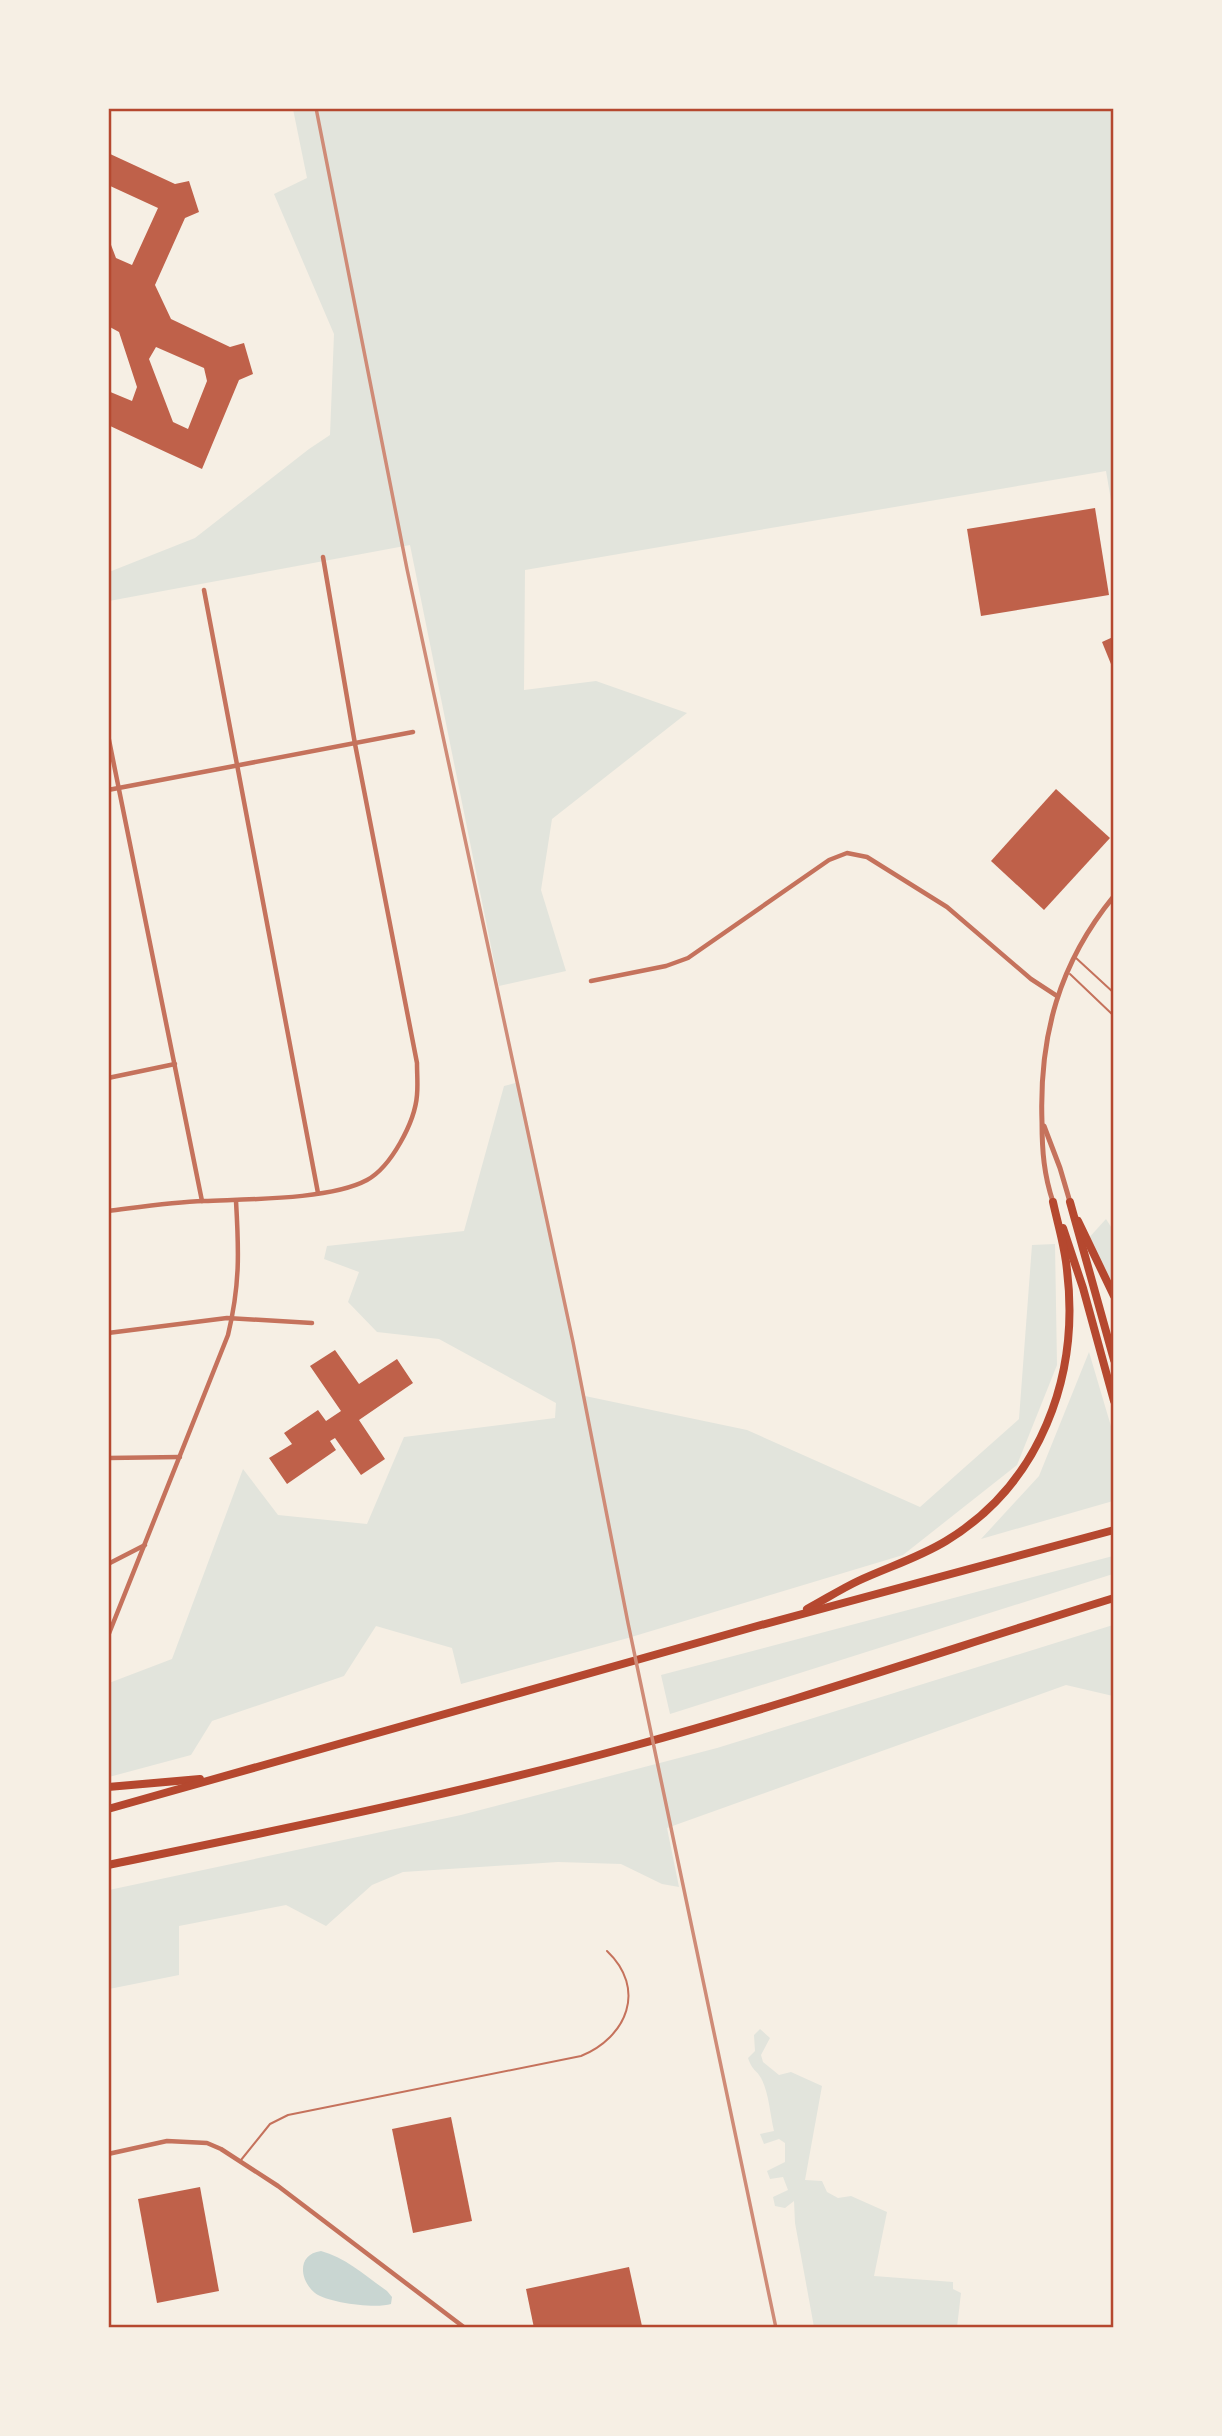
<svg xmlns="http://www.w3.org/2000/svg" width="1222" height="2436" viewBox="0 0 1222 2436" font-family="Mulish,sans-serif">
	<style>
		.green { fill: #e2e4dc }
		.water { fill: #c9d6d2 }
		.building { fill: #bf614a; fill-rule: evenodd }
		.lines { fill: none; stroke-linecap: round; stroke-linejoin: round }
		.service { stroke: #c5725c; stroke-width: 2 }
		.minor { stroke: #c5725c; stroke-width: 4.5 }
		.tertiary { stroke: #c5725c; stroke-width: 5 }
		.motorway { stroke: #b5482f; stroke-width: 8 }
		.rail { stroke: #cf8b77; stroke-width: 3.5 }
		.neatline { fill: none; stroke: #b5482f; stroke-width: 2.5 }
	</style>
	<rect width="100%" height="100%" fill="#f6efe4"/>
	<g class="green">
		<polygon points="293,109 1113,109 1113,512 1106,471 525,570 524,690 596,681 687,713 552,819 541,890 566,971 499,986 410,545 109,601 109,572 195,538 309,449 330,435 334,334 274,194 307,178"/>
		<polygon points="519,1082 585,1396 747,1430 920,1507 1019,1419 1032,1245 1055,1244 1057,1365 1017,1465 903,1555 628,1638 461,1684 452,1648 376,1626 344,1676 212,1721 191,1755 109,1777 109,1683 172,1659 243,1469 278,1515 367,1524 404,1437 555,1418 556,1403 439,1339 377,1332 348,1302 359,1272 324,1259 327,1246 464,1231 504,1086"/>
		<polygon points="1106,1219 1113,1230 1113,1296 1087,1240"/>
		<polygon points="1089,1352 1113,1433 1113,1501 981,1539 1039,1476"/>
		<polygon points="1113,1556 1113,1574 670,1714 661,1675"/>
		<polygon points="1113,1625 1113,1696 1066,1685 667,1828 679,1887 662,1884 621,1864 558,1862 403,1872 372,1885 326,1926 286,1905 179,1926 179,1975 109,1989 109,1890 461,1815 717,1748"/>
		<path d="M760,2029L770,2038L761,2055L763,2062L779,2075L791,2072L822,2086L805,2180L822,2181L827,2192L838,2198L851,2196L887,2212L874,2276L953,2282V2289L961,2293L957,2327H814L795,2223L794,2201L785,2208L775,2206L773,2197L788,2190L783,2177L770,2179L767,2171L785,2162V2143L779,2139L764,2144L760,2134L774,2131C770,2114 769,2093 761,2078C756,2069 753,2072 748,2058L755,2051L754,2035Z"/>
	</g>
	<path class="water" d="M321,2251C345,2257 367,2277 387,2291L392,2297L391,2304C376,2309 328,2303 315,2293C299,2280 297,2254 321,2251Z"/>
	<g class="building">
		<path d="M108,153L175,184L189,181L199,212L185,218L155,285L171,319L230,347L244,343L253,374L239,380L202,469L108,425V391L132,401L137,387L119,332L108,326V237L116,258L132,265L158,208L108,185ZM156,347L204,368L207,381L188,429L173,422L149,359Z"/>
		<polygon points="1095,508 1109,595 981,616 967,529"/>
		<polygon points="1113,637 1113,669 1102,642"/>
		<polygon points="1056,789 1110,838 1044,910 991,861"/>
		<polygon points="335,1350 359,1384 397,1359 413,1383 359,1420 385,1459 361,1475 335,1438 330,1441 336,1450 287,1484 269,1458 292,1444 284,1433 318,1410 326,1421 341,1411 310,1366"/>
		<polygon points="451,2117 472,2221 413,2233 392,2129"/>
		<polygon points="200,2187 219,2291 157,2303 138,2199"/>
		<polygon points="629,2267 642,2326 534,2328 526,2289"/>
	</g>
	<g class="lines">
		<g class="service">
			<polyline points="1076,958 1114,993"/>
			<polyline points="1070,974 1114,1016"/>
			<path d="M241,2160L270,2124L288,2115L581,2056C627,2037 647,1989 607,1951"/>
		</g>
		<g class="minor">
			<polyline points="204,590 318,1193"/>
			<polyline points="108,735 202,1201"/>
			<polyline points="108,790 413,732"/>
			<polyline points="591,981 666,966 688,958 829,860 847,853 867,857 947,907 1031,979 1057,996"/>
			<polyline points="108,1078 175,1064"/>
			<path d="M108,1211C140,1207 172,1202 204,1201C247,1199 330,1200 367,1180C391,1167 415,1122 417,1095C418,1085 417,1074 417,1063L355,744L323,557"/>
			<polyline points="108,1333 227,1318 312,1323"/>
			<polyline points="108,1458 180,1457"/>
			<polyline points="108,1564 145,1545"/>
			<path d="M108,1636L228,1335C240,1285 239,1252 236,1201"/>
			<polyline points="108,2154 167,2141 207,2143 221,2149 278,2186 465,2328"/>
		</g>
		<g class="tertiary">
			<polyline points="1044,1126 1060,1168 1070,1202"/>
			<path d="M1053,1202C1044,1175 1042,1151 1042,1122C1039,1036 1059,963 1114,896"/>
		</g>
		<g class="motorway">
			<polyline points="1070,1202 1114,1360"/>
			<polyline points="1078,1221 1114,1296"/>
			<polyline points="1063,1228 1083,1288 1114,1401"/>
			<path d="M807,1609C824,1600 841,1589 858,1581C888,1567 918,1558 946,1541C1040,1484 1080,1377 1067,1270C1065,1247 1058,1225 1053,1202"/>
			<polyline points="108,1787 200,1779"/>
			<polyline points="108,1809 750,1628 1114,1530"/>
			<path d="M108,1865C283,1829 457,1794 629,1747C792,1703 952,1648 1114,1598"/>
		</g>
		<polyline class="rail" points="316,108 407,569 573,1342 628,1623 776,2328"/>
	</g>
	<rect width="1222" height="2436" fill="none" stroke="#f6efe4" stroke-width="220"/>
	<rect x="110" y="110" width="1002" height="2216" class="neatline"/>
</svg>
